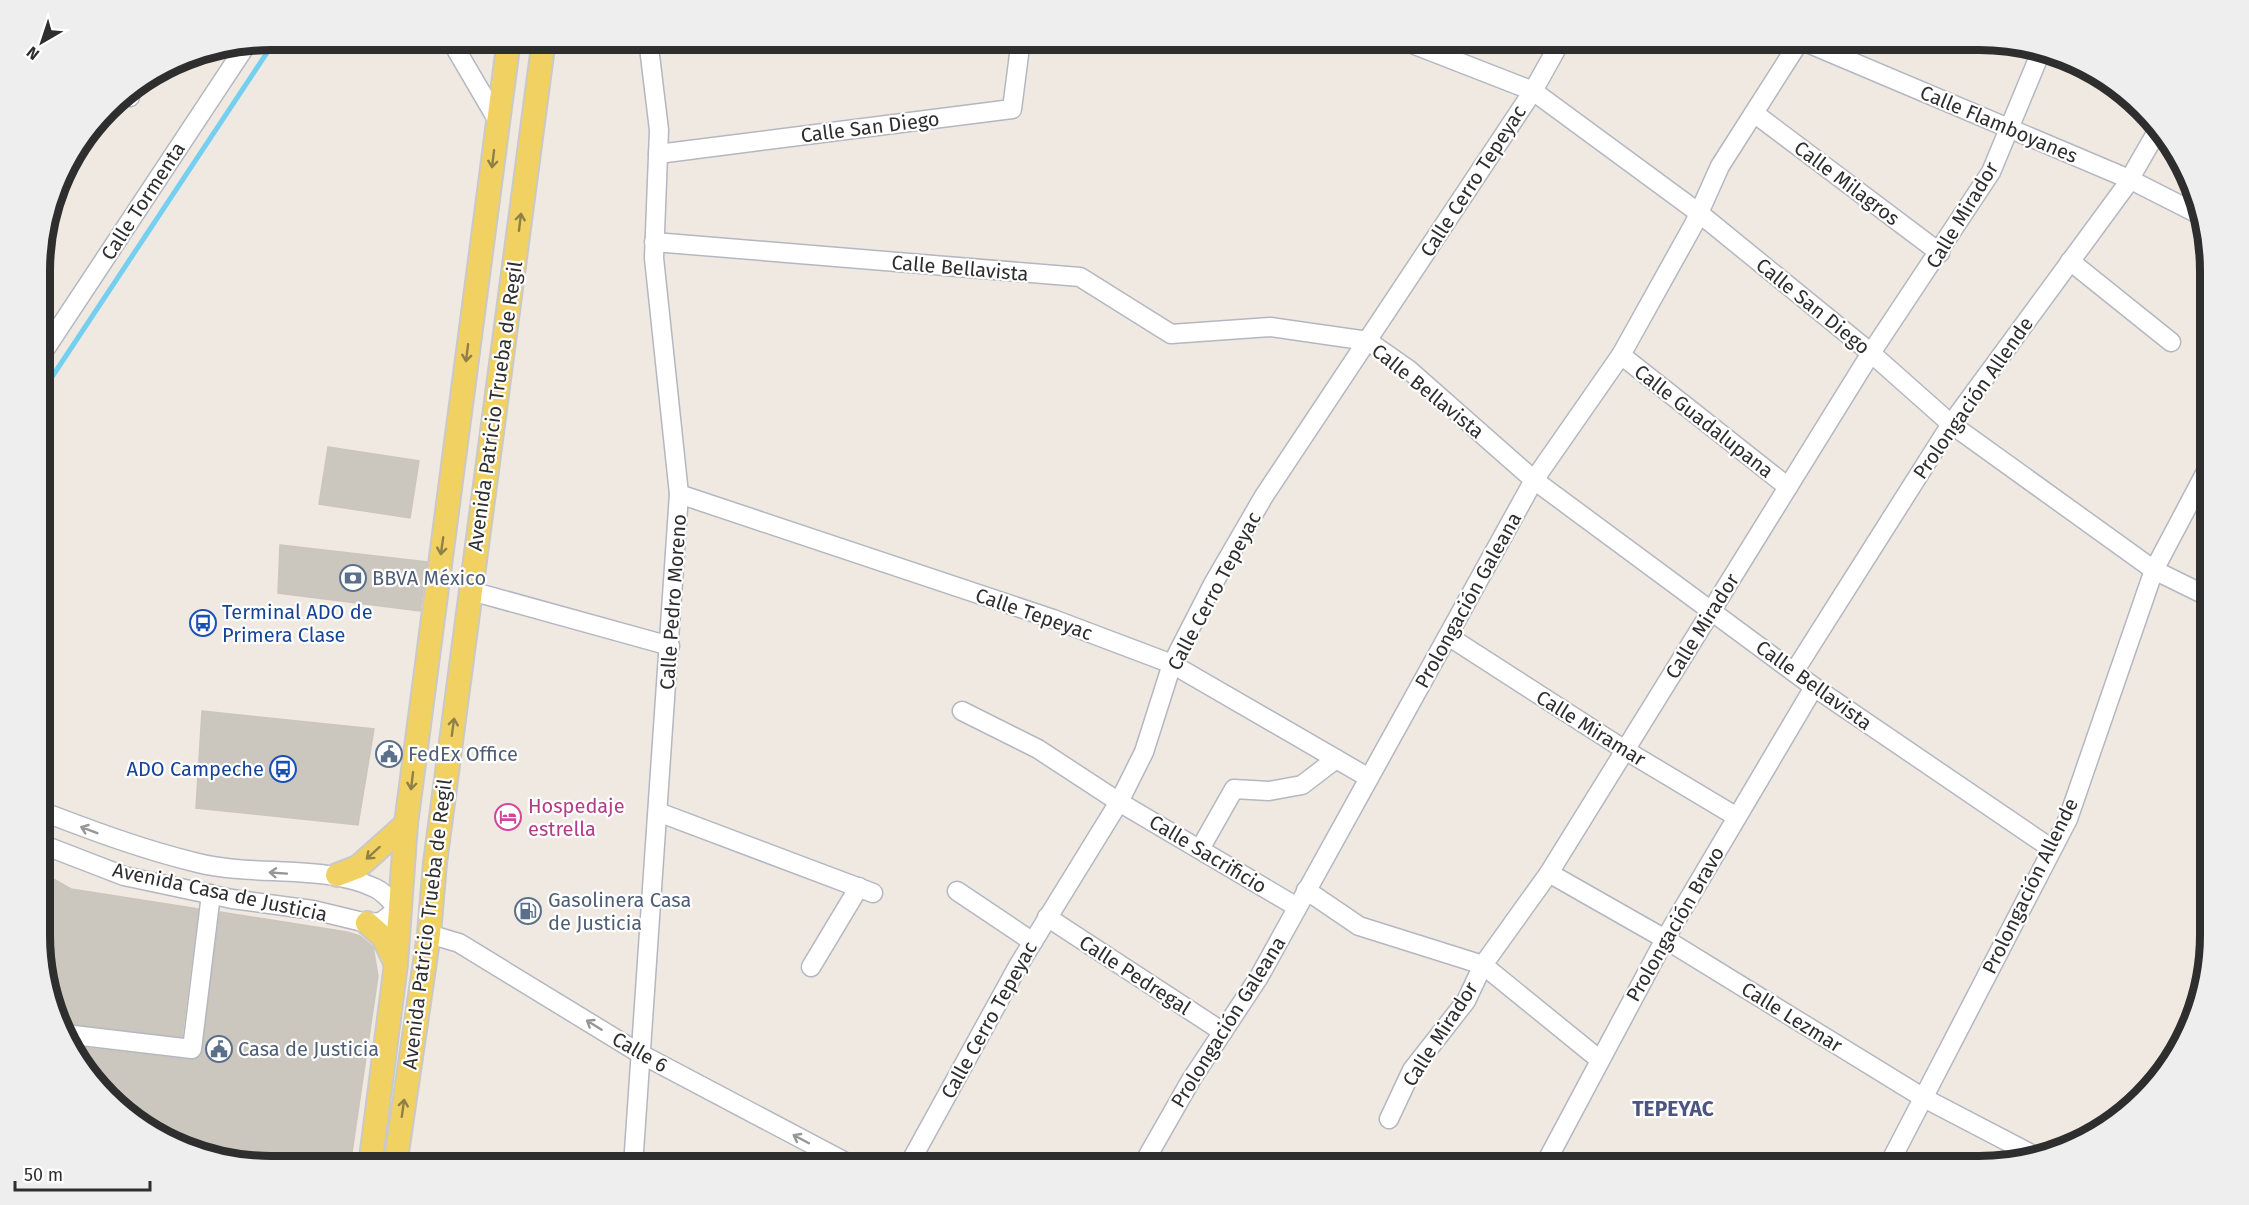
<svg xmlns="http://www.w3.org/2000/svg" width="2249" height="1205" viewBox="0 0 2249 1205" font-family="'Fira Sans',sans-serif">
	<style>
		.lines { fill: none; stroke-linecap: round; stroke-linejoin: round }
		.stream { stroke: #75cff0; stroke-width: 5 }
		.building { fill: #cbc7bf; stroke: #cbc5ba; stroke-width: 1.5 }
		.minor-casing { stroke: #b4b7c1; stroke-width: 21 }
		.major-casing { stroke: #c9c9c9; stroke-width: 26 }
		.minor { stroke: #fff; stroke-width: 18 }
		.major { stroke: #f2d163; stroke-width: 22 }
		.oneway { stroke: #908048 }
		.oneway2 { stroke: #969696 }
		.labels { text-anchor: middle; stroke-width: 4.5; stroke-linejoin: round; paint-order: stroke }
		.street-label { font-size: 20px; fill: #2e2e2e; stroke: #fff }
		.service-label { font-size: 20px; fill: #4e5e75; stroke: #fff; text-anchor: start }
		.transit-label { font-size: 20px; fill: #164399; stroke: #fff; text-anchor: start }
		.hotel-label { font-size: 20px; fill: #b23c85; stroke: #fff; text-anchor: start }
		.neighbourhood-label { font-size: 21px; font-weight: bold; fill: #4d5680; stroke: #fff }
		.rim { fill: none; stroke: #2e2e2e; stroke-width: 8 }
	</style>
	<rect width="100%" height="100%" fill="#efe9e1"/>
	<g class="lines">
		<polyline class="stream" points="40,395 276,39"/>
	</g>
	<g class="building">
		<polygon points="328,447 419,461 410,518 319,504"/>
		<polygon points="280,545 427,562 420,611 278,593"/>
		<polygon points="202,711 374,729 358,825 196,808"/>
		<polygon points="41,872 71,889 198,909 182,1037 66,1023 58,1025 41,965"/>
		<polygon points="220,912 347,932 360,936 373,947 378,976 350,1166 271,1166 168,1142 87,1075 70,1046 191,1060 201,1056"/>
	</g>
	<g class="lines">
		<defs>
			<g id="minor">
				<polyline points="450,39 498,121"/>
				<polyline points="1798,39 2129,179 2198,214"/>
				<polyline points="1402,40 1533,91 1699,213 1871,353 1951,424 2154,570 2209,597"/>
				<polyline points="124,93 130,97"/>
				<polyline points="1754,113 1940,253"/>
				<polyline points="658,154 1012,109 1021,39"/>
				<polyline points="654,242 1080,277 1171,334 1270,327 1368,341 1408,369 1534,480 1814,687 2052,849"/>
				<polyline points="2070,261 2171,342"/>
				<polyline points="1621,355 1788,487"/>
				<polyline points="40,357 247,44"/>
				<polyline points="679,494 1053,619 1172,664 1369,778"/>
				<polyline points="471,591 670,646"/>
				<polyline points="1448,636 1625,750 1737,817"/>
				<polyline points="1794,672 1951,424 2125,187 2159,128"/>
				<polyline points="962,711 1038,749 1119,802 1297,907"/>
				<path d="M41,811C93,831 144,850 198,863C254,877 324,864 375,888C384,892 391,901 398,909L381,922L367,923L313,910L232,899L124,876L41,844"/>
				<polyline points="658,812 873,893"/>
				<polyline points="1200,849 1234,789 1269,791 1302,785 1336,759"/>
				<polyline points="1549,873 1665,939 1922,1097 2037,1157"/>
				<polyline points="1306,890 1359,926 1483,965 1600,1060"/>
				<polyline points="957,891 1033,942"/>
				<polyline points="1047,917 1223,1032"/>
				<polyline points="429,934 459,943 639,1053 853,1166"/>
				<polyline points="811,967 859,887"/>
				<polyline points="65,1034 192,1049 211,894"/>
				<polyline points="1389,1119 1412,1070 1466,1001 1483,965 1549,873 1871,353 1991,172 2040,54"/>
				<polyline points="633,1166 679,494 654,258 659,130 648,39"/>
				<polyline points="908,1166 1018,966 1119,802 1144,752 1172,664 1213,584 1264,496 1533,91 1562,39"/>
				<polyline points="1142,1166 1191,1080 1259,977 1534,480 1621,355 1694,224 1720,166 1801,39"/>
				<polyline points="1544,1166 1665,939 1814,687"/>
				<polyline points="1888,1166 2068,819 2154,570 2209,466"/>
			</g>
			<g id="major">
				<polyline points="337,875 358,867 406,824"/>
				<polyline points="367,923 383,937 395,962"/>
				<polyline points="370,1166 396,964 406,824 509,39"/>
				<polyline points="395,1166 429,934 435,863 544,39"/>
			</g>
		</defs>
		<use href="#minor" class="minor-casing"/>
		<use href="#major" class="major-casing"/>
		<use href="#minor" class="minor"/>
		<use href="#major" class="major"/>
	</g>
	<defs><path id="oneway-shaft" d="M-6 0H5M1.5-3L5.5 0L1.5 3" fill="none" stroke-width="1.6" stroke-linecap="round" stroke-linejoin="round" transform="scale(1.5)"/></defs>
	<g class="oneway">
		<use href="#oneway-shaft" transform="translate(493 159) rotate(97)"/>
		<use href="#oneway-shaft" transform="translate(520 222) rotate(-83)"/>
		<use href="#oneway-shaft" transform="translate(467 353) rotate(97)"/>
		<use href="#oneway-shaft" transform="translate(442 546) rotate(98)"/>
		<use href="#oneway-shaft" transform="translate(453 727) rotate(-82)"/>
		<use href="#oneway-shaft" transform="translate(412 781) rotate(97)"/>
		<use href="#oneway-shaft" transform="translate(373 853) rotate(138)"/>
		<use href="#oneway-shaft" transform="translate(403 1108) rotate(-82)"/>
	</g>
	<g class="oneway2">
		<use href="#oneway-shaft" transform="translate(89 830) rotate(-159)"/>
		<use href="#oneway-shaft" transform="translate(278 873) rotate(-176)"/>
		<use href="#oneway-shaft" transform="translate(594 1025) rotate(-148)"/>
		<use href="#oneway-shaft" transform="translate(801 1139) rotate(-152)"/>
	</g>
	<defs>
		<symbol id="bank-ring" viewBox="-11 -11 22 22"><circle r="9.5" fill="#fff" stroke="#5c6f8a" stroke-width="1.5"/><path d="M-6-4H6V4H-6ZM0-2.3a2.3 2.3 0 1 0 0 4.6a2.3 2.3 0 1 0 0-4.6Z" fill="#5c6f8a"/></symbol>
		<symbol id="bus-ring" viewBox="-11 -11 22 22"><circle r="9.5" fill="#fff" stroke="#1a4fb4" stroke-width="1.5"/><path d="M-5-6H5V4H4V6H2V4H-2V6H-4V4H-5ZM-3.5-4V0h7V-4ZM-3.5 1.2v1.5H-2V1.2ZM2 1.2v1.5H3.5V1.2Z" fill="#1a4fb4"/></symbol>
		<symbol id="civic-ring" viewBox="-11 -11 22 22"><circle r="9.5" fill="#fff" stroke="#5c6f8a" stroke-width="1.5"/><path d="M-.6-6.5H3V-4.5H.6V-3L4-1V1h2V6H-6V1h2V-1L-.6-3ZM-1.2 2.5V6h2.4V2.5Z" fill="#5c6f8a"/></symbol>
		<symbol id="hotel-ring" viewBox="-11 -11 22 22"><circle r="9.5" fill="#fff" stroke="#d1479c" stroke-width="1.5"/><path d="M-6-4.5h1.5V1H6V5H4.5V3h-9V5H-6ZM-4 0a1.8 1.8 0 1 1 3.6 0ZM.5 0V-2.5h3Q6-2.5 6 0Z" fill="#d1479c"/></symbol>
		<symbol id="fuel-ring" viewBox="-11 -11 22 22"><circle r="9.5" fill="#fff" stroke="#5c6f8a" stroke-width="1.5"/><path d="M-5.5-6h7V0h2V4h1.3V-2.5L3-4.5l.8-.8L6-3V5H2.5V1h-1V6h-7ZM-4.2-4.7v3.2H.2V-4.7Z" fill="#5c6f8a"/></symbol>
	</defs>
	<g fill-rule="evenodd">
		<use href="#bank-ring" x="338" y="563" width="30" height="30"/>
		<use href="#bus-ring" x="188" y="608" width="30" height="30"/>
		<use href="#civic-ring" x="374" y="739" width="30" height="30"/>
		<use href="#bus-ring" x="268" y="754" width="30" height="30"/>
		<use href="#hotel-ring" x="493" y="802" width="30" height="30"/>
		<use href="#fuel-ring" x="513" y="896" width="30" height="30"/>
		<use href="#civic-ring" x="204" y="1034" width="30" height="30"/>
	</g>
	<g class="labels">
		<g class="street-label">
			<text transform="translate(1999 124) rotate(23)" y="7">Calle Flamboyanes</text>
			<text transform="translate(870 127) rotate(-7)" y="7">Calle San Diego</text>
			<text transform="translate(1473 181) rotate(-57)" y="7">Calle Cerro Tepeyac</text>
			<text transform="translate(1847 183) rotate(37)" y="7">Calle Milagros</text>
			<text transform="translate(143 201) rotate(-57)" y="7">Calle Tormenta</text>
			<text transform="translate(1962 215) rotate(-59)" y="7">Calle Mirador</text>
			<text transform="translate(960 268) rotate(5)" y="7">Calle Bellavista</text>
			<text transform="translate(1813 306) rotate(39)" y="7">Calle San Diego</text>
			<text transform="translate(1428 391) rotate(39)" y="7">Calle Bellavista</text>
			<text transform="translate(1973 398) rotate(-55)" y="7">Prolongación Allende</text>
			<text transform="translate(495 406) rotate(-82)" y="7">Avenida Patricio Trueba de Regil</text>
			<text transform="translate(1704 421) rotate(38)" y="7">Calle Guadalupana</text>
			<text transform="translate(1214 591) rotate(-62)" y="7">Calle Cerro Tepeyac</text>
			<text transform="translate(1468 600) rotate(-61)" y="7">Prolongación Galeana</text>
			<text transform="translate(673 602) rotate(-86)" y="7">Calle Pedro Moreno</text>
			<text transform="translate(1034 614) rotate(19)" y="7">Calle Tepeyac</text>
			<text transform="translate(1702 626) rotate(-58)" y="7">Calle Mirador</text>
			<text transform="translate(1814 685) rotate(36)" y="7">Calle Bellavista</text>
			<text transform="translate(1591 728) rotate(32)" y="7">Calle Miramar</text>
			<text transform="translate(1208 854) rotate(31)" y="7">Calle Sacrificio</text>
			<text transform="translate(2030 886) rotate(-64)" y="7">Prolongación Allende</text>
			<text transform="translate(220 892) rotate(12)" y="7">Avenida Casa de Justicia</text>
			<text transform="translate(427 924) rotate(-83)" y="7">Avenida Patricio Trueba de Regil</text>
			<text transform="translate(1675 924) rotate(-60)" y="7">Prolongación Bravo</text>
			<text transform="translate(1135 975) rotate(33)" y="7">Calle Pedregal</text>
			<text transform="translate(1792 1017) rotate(32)" y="7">Calle Lezmar</text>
			<text transform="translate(989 1020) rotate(-61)" y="7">Calle Cerro Tepeyac</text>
			<text transform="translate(1228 1022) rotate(-58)" y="7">Prolongación Galeana</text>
			<text transform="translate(1440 1034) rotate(-57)" y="7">Calle Mirador</text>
			<text transform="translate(640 1052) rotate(30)" y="7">Calle 6</text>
		</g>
		<g class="service-label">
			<text x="372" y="585">BBVA México</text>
			<text x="408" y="761">FedEx Office</text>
			<text x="548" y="907">Gasolinera Casa<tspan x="548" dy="23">de Justicia</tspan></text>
			<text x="238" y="1056">Casa de Justicia</text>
		</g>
		<g class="transit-label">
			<text x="222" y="619">Terminal ADO de<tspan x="222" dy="23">Primera Clase</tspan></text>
			<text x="264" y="776" text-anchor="end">ADO Campeche</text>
		</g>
		<g class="hotel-label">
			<text x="528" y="813">Hospedaje<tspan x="528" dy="23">estrella</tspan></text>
		</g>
		<g class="neighbourhood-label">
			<text x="1673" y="1116">TEPEYAC</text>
		</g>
	</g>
	<path d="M0 0H2249V1205H0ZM271 50H1979A221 221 0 0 1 2200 271V935A221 221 0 0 1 1979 1156H271A221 221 0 0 1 50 935V271A221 221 0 0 1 271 50Z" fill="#eee" fill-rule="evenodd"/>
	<path class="rim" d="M271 50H1979A221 221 0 0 1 2200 271V935A221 221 0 0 1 1979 1156H271A221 221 0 0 1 50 935V271A221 221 0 0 1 271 50Z"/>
	<g transform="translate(42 42) rotate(219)" stroke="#ffffff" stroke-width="4.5" paint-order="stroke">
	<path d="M0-4.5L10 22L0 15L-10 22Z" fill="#2e2e2e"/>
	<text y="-9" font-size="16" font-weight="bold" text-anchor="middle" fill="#2e2e2e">N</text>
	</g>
	<path d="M15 1181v9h135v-9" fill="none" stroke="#2e2e2e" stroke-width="3"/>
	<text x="24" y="1181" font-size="18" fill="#2e2e2e" stroke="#ffffff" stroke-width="4.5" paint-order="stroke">50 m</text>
</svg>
